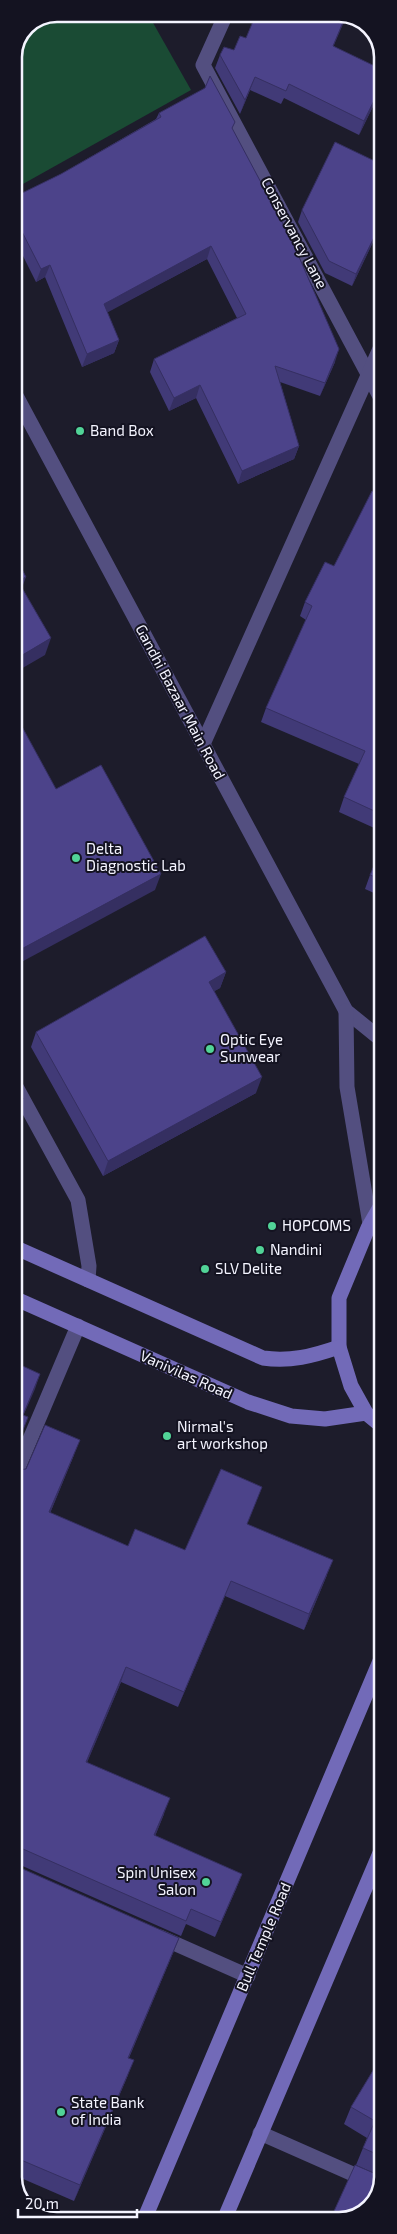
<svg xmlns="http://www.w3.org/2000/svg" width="397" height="2234" viewBox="0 0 397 2234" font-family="'Exo 2',sans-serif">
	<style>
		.green { fill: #1a4b34 }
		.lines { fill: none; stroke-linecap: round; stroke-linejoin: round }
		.minor { stroke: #534f80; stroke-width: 15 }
		.tertiary { stroke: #534f80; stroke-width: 15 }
		.secondary { stroke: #726ab8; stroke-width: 15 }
		.wall { fill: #413a77 }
		.shaded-wall { fill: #352f61 }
		.building { fill: #4c438a; stroke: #352f61 }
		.poi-dot { fill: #51d397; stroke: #141321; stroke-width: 2 }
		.labels { text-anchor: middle; stroke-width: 4; stroke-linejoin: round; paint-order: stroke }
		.street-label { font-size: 15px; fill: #f4f4ff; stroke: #141321 }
		.poi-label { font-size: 15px; fill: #f4f4ff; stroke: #141321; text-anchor: start }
		.rim { fill: none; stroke: #f4f4ff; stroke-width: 2.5 }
	</style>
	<rect width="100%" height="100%" fill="#1d1c2b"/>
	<polygon class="green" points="58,14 148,14 191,90 14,189 14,57 27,26"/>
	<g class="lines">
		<g class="minor">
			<polyline points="226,14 203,65 383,402"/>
			<polyline points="203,744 383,342"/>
			<polyline points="14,1083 78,1200 89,1266 88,1280"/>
			<polyline points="14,1477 78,1326"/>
			<polyline points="160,1937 248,1976"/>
			<polyline points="260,2133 380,2186"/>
		</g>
		<g class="tertiary">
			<polyline points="14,392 346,1011 383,1041"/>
			<polyline points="346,1011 347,1087 370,1224"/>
		</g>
		<g class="secondary">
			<polyline points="383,1202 368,1228 339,1298 339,1347 351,1386 366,1413 383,1427"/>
			<path d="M14,1247L263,1358C290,1362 313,1356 339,1347"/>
			<polyline points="14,1298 248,1402 291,1416 325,1419 366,1413"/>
			<polyline points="144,2220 383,1654"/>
			<polyline points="224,2220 383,1846"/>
		</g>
	</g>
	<g class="wall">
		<polygon points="246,38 334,46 383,86 359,135 284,98 281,104 250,90 240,114 215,68 220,55 234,50"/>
		<polygon points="159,113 235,122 232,129 290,237 301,247 298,255 335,362 320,396 280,382 299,446 294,459 238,484 196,398 169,411 150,372 154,359 237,318 207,259 107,312 119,340 114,353 82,367 45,277 36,282 14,238 14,197 61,174 156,119"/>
		<polygon points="383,165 383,221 352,286 325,273 298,222 302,210"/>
		<polygon points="383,497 383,832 339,812 344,797 359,764 261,722 266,708 306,620 300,616 305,602 334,566"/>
		<polygon points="383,845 383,897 365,889 370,875"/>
		<polygon points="226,972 220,988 214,991 256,1093 103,1176 31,1047 36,1032"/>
		<polygon points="74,1455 50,1513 128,1546 185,1550 262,1487 247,1524 327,1575 304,1630 225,1596 178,1707 121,1682 87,1762 164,1814 155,1836 242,1874 236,1889 215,1937 186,1924 181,1936 18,1864 14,1864 16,1866 179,1938 173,1953 129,2058 128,2075 74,2201 14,2175 14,1468 16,1470 26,1469"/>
		<polygon points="383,2054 383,2177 356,2165 367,2138 344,2124 351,2107"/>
	</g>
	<g class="shaded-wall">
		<polygon points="346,15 347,15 328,59 333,46"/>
		<polygon points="255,77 250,90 240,114 245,100"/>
		<polygon points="383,82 383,86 359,135 364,121"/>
		<polygon points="383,219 383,221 352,286 356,274"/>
		<polygon points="211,246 207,259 99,317 104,304"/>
		<polygon points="50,265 45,277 36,282 41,269"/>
		<polygon points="119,340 114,353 82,367 87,354"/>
		<polygon points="339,349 335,362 320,396 325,383"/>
		<polygon points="200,385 196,398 169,411 174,398"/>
		<polygon points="299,446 294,459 238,484 242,471"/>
		<polygon points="26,577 20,593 18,581"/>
		<polygon points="51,638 45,655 14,673 14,660"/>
		<polygon points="161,874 155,890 14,966 14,953"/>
		<polygon points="226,972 220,988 203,998 209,982"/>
		<polygon points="262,1077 256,1093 103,1176 108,1161"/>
		<polygon points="23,1098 17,1115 14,1122 14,1117"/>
		<polygon points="40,1374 35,1389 17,1430 23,1415"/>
		<polygon points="80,1440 74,1455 44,1528 49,1512"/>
		<polygon points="333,1560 327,1575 304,1630 309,1614"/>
		<polygon points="231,1581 225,1596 178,1707 184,1692"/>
		<polygon points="126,1667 121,1682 81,1777 86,1762"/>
		<polygon points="170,1798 164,1814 149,1851 154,1835"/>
		<polygon points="18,1848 23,1849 18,1864 14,1864 14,1851"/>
		<polygon points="242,1874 236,1889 215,1937 221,1922"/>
		<polygon points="179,1938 173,1953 122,2073 128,2058"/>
		<polygon points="134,2060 128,2075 74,2201 80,2185"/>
	</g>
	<g class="building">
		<polygon points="256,14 345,14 346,15 333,46 383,70 383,82 364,121 289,84 286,91 255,77 245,100 220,55 224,47 234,50 240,36 246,38"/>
		<polygon points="210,76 235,122 232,128 290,237 292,231 301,247 293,243 339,349 325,383 275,366 299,446 242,471 200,385 174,398 154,359 246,314 211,246 104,304 119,340 87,354 50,265 41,269 14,216 14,197 61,174 161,117 159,113 205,88"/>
		<polygon points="335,142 383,165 383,219 356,274 329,261 302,210"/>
		<polygon points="372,491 383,497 383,815 344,797 365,751 266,708 312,606 305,602 325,562 334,566"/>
		<polygon points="14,554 26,577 18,581 51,638 14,660"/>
		<polygon points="14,712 56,789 101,765 161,874 14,953"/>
		<polygon points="383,845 383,880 370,875"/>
		<polygon points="205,936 226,972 209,982 262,1077 108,1161 36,1032"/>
		<polygon points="14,1094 23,1098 14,1117"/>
		<polygon points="14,1362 40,1374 23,1415 28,1417 14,1453"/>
		<polygon points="45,1425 80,1440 49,1512 128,1546 135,1529 185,1550 221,1469 262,1487 247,1524 333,1560 309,1614 231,1581 184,1692 126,1667 86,1762 170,1798 154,1835 242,1874 221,1922 191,1909 186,1921 23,1849 18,1848 14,1851 14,1468 16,1470 26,1469"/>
		<polygon points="14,1864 16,1866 179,1938 128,2058 134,2060 80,2185 14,2157"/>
		<polygon points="383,2054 383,2157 363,2148 375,2121 351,2107"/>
		<polygon points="355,2165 383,2177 372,2205 345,2220 330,2220"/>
	</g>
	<g class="poi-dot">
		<circle cx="80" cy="431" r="5"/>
		<circle cx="76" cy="858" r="5"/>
		<circle cx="210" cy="1049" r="5"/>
		<circle cx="272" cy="1226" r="5"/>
		<circle cx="260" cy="1250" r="5"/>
		<circle cx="205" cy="1269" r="5"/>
		<circle cx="167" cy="1436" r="5"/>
		<circle cx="206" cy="1882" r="5"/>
		<circle cx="61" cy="2112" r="5"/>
	</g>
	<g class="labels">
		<g class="street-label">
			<text transform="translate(294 233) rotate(62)" y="5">Conservancy Lane</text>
			<text transform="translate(180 702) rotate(62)" y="5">Gandhi Bazaar Main Road</text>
			<text transform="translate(186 1375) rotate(24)" y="5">Vanivilas Road</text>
			<text transform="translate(264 1937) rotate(-67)" y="5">Bull Temple Road</text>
		</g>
		<g class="poi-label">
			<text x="90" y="436">Band Box</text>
			<text x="86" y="854">Delta<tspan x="86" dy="17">Diagnostic Lab</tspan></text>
			<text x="220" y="1045">Optic Eye<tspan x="220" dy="17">Sunwear</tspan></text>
			<text x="282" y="1231">HOPCOMS</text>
			<text x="270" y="1255">Nandini</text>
			<text x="215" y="1274">SLV Delite</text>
			<text x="177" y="1432">Nirmal's<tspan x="177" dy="17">art workshop</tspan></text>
			<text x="196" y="1878" text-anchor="end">Spin Unisex<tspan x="196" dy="17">Salon</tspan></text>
			<text x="71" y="2108">State Bank<tspan x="71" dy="17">of India</tspan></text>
		</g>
	</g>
	<path d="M0 0H397V2234H0ZM57 22H339A35 35 0 0 1 374 57V2177A35 35 0 0 1 339 2212H57A35 35 0 0 1 22 2177V57A35 35 0 0 1 57 22Z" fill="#141321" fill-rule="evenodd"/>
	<path class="rim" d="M57 22H339A35 35 0 0 1 374 57V2177A35 35 0 0 1 339 2212H57A35 35 0 0 1 22 2177V57A35 35 0 0 1 57 22Z"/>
	<path d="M18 2209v8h119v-8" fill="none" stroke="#f4f4ff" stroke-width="2.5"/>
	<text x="25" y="2209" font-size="15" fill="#f4f4ff" stroke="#141321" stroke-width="4" paint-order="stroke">20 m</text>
</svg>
